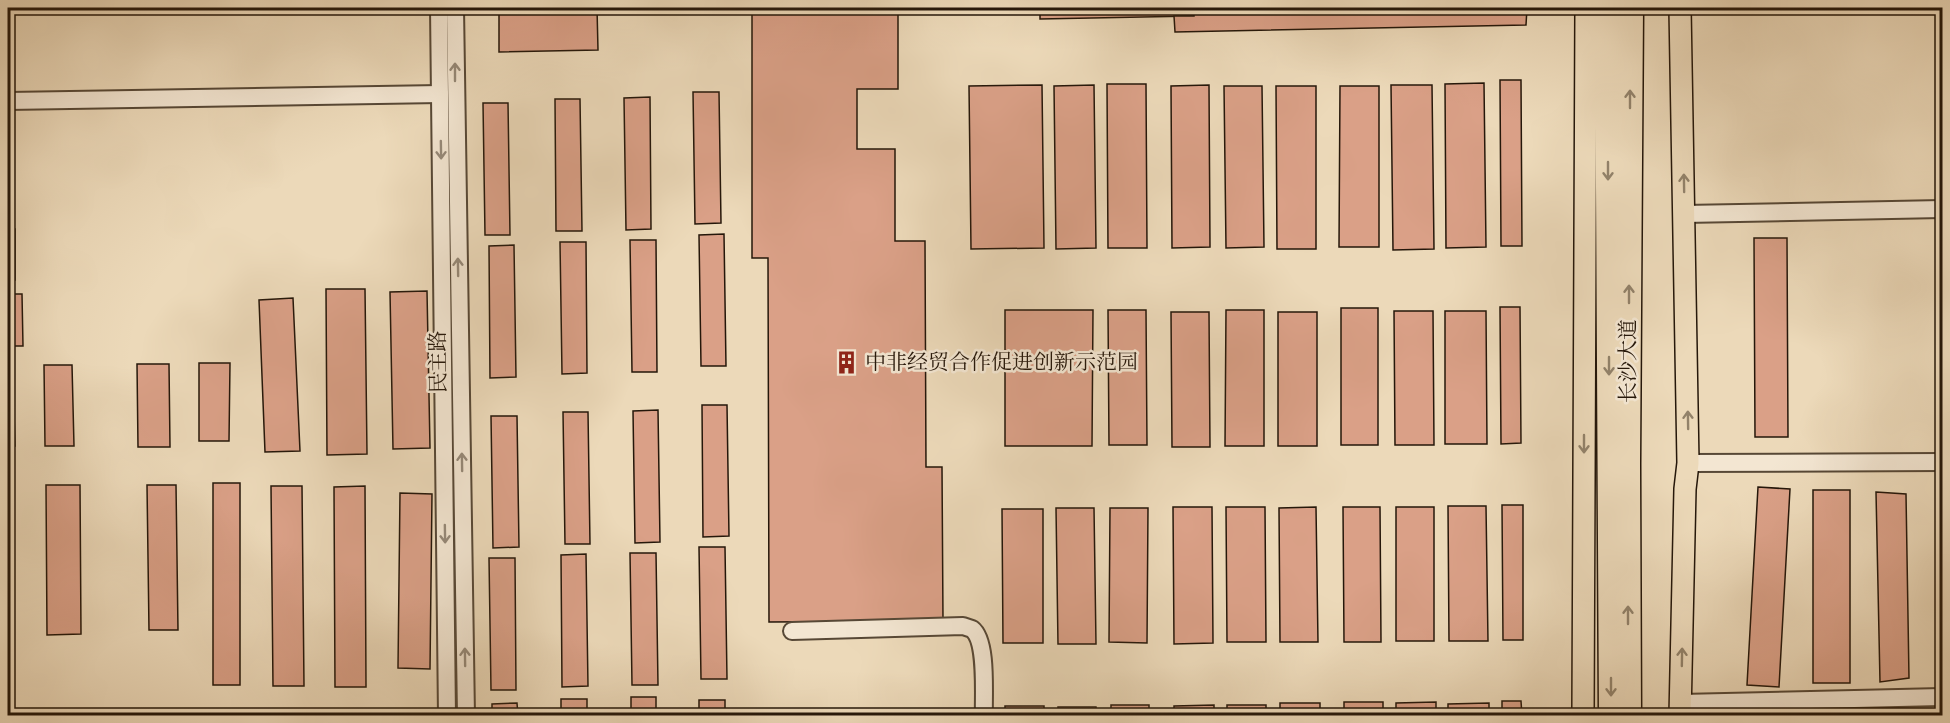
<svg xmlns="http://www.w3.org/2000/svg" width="1950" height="723" viewBox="0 0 1950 723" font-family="'IM FELL Double Pica','Noto Serif SC',serif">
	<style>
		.building { fill: #daa087; stroke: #25170a; stroke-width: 1.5 }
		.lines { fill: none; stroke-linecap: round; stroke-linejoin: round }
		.minor-casing { stroke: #574836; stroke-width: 20 }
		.major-casing { stroke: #25170a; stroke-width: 24 }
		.highway-casing { stroke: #25170a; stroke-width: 27 }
		.minor { stroke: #f3e6d2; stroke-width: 16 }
		.major { stroke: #ecd9b9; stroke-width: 21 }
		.highway { stroke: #ecd9b9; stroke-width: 24 }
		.oneway { stroke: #968978 }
		.oneway2 { stroke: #92826a }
		.labels { text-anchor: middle; stroke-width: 5; stroke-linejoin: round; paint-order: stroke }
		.street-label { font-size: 21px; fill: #25170a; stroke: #f3e6d2 }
		.poi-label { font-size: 21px; fill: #25170a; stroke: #f3e6d2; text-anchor: start }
	</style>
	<rect width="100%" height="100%" fill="#ecd9b9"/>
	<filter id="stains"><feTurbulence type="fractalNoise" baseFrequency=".00333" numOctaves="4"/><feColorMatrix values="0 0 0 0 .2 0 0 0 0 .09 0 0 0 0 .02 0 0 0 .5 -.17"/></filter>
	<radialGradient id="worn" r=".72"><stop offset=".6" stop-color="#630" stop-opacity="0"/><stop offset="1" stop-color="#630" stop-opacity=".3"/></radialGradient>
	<g class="building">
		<polygon points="499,8 597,8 598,50 499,52"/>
		<polygon points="752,8 898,8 898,89 857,89 857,149 895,149 895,241 925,241 926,467 942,467 943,621 769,622 768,258 752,258"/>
		<polygon points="1040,8 1194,8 1194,16 1040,19"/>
		<polygon points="1194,8 1527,8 1526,25 1175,32 1174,16 1194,16"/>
		<polygon points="1500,80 1521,80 1522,246 1501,246"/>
		<polygon points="1484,83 1486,247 1446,248 1445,84"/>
		<polygon points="1107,84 1146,84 1147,248 1108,248"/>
		<polygon points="1042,85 1044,248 971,249 969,86"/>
		<polygon points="1094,85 1096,248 1056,249 1054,86"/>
		<polygon points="1209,85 1210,247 1172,248 1171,86"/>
		<polygon points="1391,85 1432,85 1434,249 1393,250"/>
		<polygon points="1224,86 1262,86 1264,247 1226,248"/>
		<polygon points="1276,86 1316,86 1316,249 1277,249"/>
		<polygon points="1340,86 1379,86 1379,247 1339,247"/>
		<polygon points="693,92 719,92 721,223 695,224"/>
		<polygon points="650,97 651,229 626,230 624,98"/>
		<polygon points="555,99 580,99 582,231 556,231"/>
		<polygon points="483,103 508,103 510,235 485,235"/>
		<polygon points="8,136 9,229 15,229 15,280 8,280"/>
		<polygon points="724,234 726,366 701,366 699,235"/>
		<polygon points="1754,238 1787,238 1788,437 1755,437"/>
		<polygon points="630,240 656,240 657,372 632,372"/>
		<polygon points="560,242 586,242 587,373 562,374"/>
		<polygon points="514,245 516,377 490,378 489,246"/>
		<polygon points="326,289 365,289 367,454 327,455"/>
		<polygon points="427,291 430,448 393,449 390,292"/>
		<polygon points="8,294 22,294 23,346 12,346 15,446 8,447"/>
		<polygon points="293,298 300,451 265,452 259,300"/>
		<polygon points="1500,307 1520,307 1521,443 1501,444"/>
		<rect x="1341" y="308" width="37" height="137"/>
		<polygon points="1005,310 1093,310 1092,446 1005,446"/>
		<polygon points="1108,310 1146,310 1147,445 1109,445"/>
		<polygon points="1226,310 1264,310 1264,446 1225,446"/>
		<polygon points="1394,311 1433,311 1434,445 1395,445"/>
		<polygon points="1445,311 1486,311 1487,444 1445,444"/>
		<polygon points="1171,312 1209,312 1210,447 1172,447"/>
		<rect x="1278" y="312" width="39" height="134"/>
		<polygon points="199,363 230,363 229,441 199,441"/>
		<polygon points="137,364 169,364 170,447 138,447"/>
		<polygon points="44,365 72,365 74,446 45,446"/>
		<polygon points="702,405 727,405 729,536 703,537"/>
		<polygon points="658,410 660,542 635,543 633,411"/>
		<polygon points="563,412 588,412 590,544 565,544"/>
		<polygon points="491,416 517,416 519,547 493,548"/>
		<rect x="213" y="483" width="27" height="202"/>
		<polygon points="46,485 80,485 81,634 47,635"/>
		<polygon points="147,485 176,485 178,630 149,630"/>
		<polygon points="271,486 302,486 304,686 273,686"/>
		<polygon points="365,486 366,687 335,687 334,487"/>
		<polygon points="1758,487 1790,489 1779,687 1747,685"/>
		<rect x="1813" y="490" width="37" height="193"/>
		<polygon points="1876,492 1906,494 1909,678 1880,682"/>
		<polygon points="400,493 432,494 430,669 398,668"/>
		<polygon points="1502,505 1523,505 1523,640 1503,640"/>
		<polygon points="1448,506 1486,506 1488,641 1449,641"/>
		<polygon points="1173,507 1212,507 1213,643 1174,644"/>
		<polygon points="1226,507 1265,507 1266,642 1227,642"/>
		<polygon points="1316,507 1318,642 1280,642 1279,508"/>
		<polygon points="1343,507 1380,507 1381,642 1344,642"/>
		<rect x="1396" y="507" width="38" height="134"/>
		<polygon points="1056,508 1094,508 1096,644 1058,644"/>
		<polygon points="1110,508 1148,508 1147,643 1109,642"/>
		<polygon points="1002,509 1043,509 1043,643 1003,643"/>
		<polygon points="699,547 725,547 727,679 701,679"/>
		<polygon points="630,553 656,553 658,685 632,685"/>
		<polygon points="586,554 588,686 562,687 561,555"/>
		<polygon points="489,558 515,558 516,690 491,690"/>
		<rect x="631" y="697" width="25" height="19"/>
		<rect x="561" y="699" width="26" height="17"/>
		<rect x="699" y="700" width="26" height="16"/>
		<polygon points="1502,701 1521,701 1522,716 1502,716"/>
		<rect x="1344" y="702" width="39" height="14"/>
		<polygon points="1436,702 1436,716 1396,716 1396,703"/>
		<polygon points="517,703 518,716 492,716 492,704"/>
		<rect x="1280" y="703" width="40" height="13"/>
		<polygon points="1489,703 1489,716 1448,716 1448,704"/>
		<rect x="1111" y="705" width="38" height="11"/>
		<polygon points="1214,705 1214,716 1174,716 1174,706"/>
		<rect x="1227" y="705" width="39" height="11"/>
		<rect x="1005" y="706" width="39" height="10"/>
		<polygon points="1058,707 1096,707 1097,716 1058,716"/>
	</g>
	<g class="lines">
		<defs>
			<g id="minor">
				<polyline points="439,8 447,716"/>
				<polyline points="455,8 466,716"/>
				<polyline points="8,101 440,94"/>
				<polyline points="1684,214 1942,209"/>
				<polyline points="1688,463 1942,462"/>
				<path d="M792,631L963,626C966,627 969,628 972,629C988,641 983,697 984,716"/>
				<polyline points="1681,703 1942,697"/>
			</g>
			<g id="major">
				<polyline points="1583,716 1586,8"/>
				<polyline points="1680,716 1685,489 1688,463 1680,8"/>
			</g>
			<g id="highway">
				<polyline points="1607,8 1611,716"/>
				<polyline points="1629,716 1628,464 1631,8"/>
			</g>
		</defs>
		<use href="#minor" class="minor-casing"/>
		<use href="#major" class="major-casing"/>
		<use href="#highway" class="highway-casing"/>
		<use href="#minor" class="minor"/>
		<use href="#major" class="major"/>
		<use href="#highway" class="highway"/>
	</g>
	<defs><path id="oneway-shaft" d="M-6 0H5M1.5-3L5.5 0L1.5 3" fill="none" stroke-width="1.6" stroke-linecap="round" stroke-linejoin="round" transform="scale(1.5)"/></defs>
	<g class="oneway">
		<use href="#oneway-shaft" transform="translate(455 72) rotate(-90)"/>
		<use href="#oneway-shaft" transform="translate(441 150) rotate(89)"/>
		<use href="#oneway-shaft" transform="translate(458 267) rotate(-91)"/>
		<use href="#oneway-shaft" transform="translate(462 462) rotate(-91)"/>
		<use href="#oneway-shaft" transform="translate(445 534) rotate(89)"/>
		<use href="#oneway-shaft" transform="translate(465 657) rotate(-91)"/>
	</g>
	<g class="oneway2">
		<use href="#oneway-shaft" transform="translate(1630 99) rotate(-90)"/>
		<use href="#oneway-shaft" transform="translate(1608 171) rotate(90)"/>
		<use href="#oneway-shaft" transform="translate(1684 183) rotate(-91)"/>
		<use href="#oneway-shaft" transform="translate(1629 294) rotate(-90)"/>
		<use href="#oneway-shaft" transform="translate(1609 366) rotate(90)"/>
		<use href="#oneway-shaft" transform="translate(1688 420) rotate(-91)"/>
		<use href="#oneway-shaft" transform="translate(1584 444) rotate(90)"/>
		<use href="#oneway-shaft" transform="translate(1628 615) rotate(-90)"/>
		<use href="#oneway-shaft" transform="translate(1682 657) rotate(-89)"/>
		<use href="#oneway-shaft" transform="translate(1611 687) rotate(90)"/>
	</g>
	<defs>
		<symbol id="building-bare" viewBox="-9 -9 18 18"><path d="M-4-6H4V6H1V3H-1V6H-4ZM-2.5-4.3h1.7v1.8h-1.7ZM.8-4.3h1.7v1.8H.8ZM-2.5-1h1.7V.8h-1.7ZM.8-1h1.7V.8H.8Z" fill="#8f2418" stroke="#f3e6d2" stroke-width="2.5" paint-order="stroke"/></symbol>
	</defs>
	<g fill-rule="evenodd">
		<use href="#building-bare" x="830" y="346" width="33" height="33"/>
	</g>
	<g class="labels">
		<g class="street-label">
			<text transform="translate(1628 361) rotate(-90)" y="7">长沙大道</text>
			<text transform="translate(438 362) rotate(-91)" y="7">民主路</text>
		</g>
		<g class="poi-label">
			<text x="865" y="369">中非经贸合作促进创新示范园</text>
		</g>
	</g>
	<rect width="1950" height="723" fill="none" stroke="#ecd9b9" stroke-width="30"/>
	<rect x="9" y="9" width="1932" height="705" fill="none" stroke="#25170a" stroke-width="3"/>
	<rect x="15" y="15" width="1920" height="693" fill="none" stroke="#25170a" stroke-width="1.5"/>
	<rect width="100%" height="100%" filter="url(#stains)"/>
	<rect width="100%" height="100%" fill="url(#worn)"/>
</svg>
